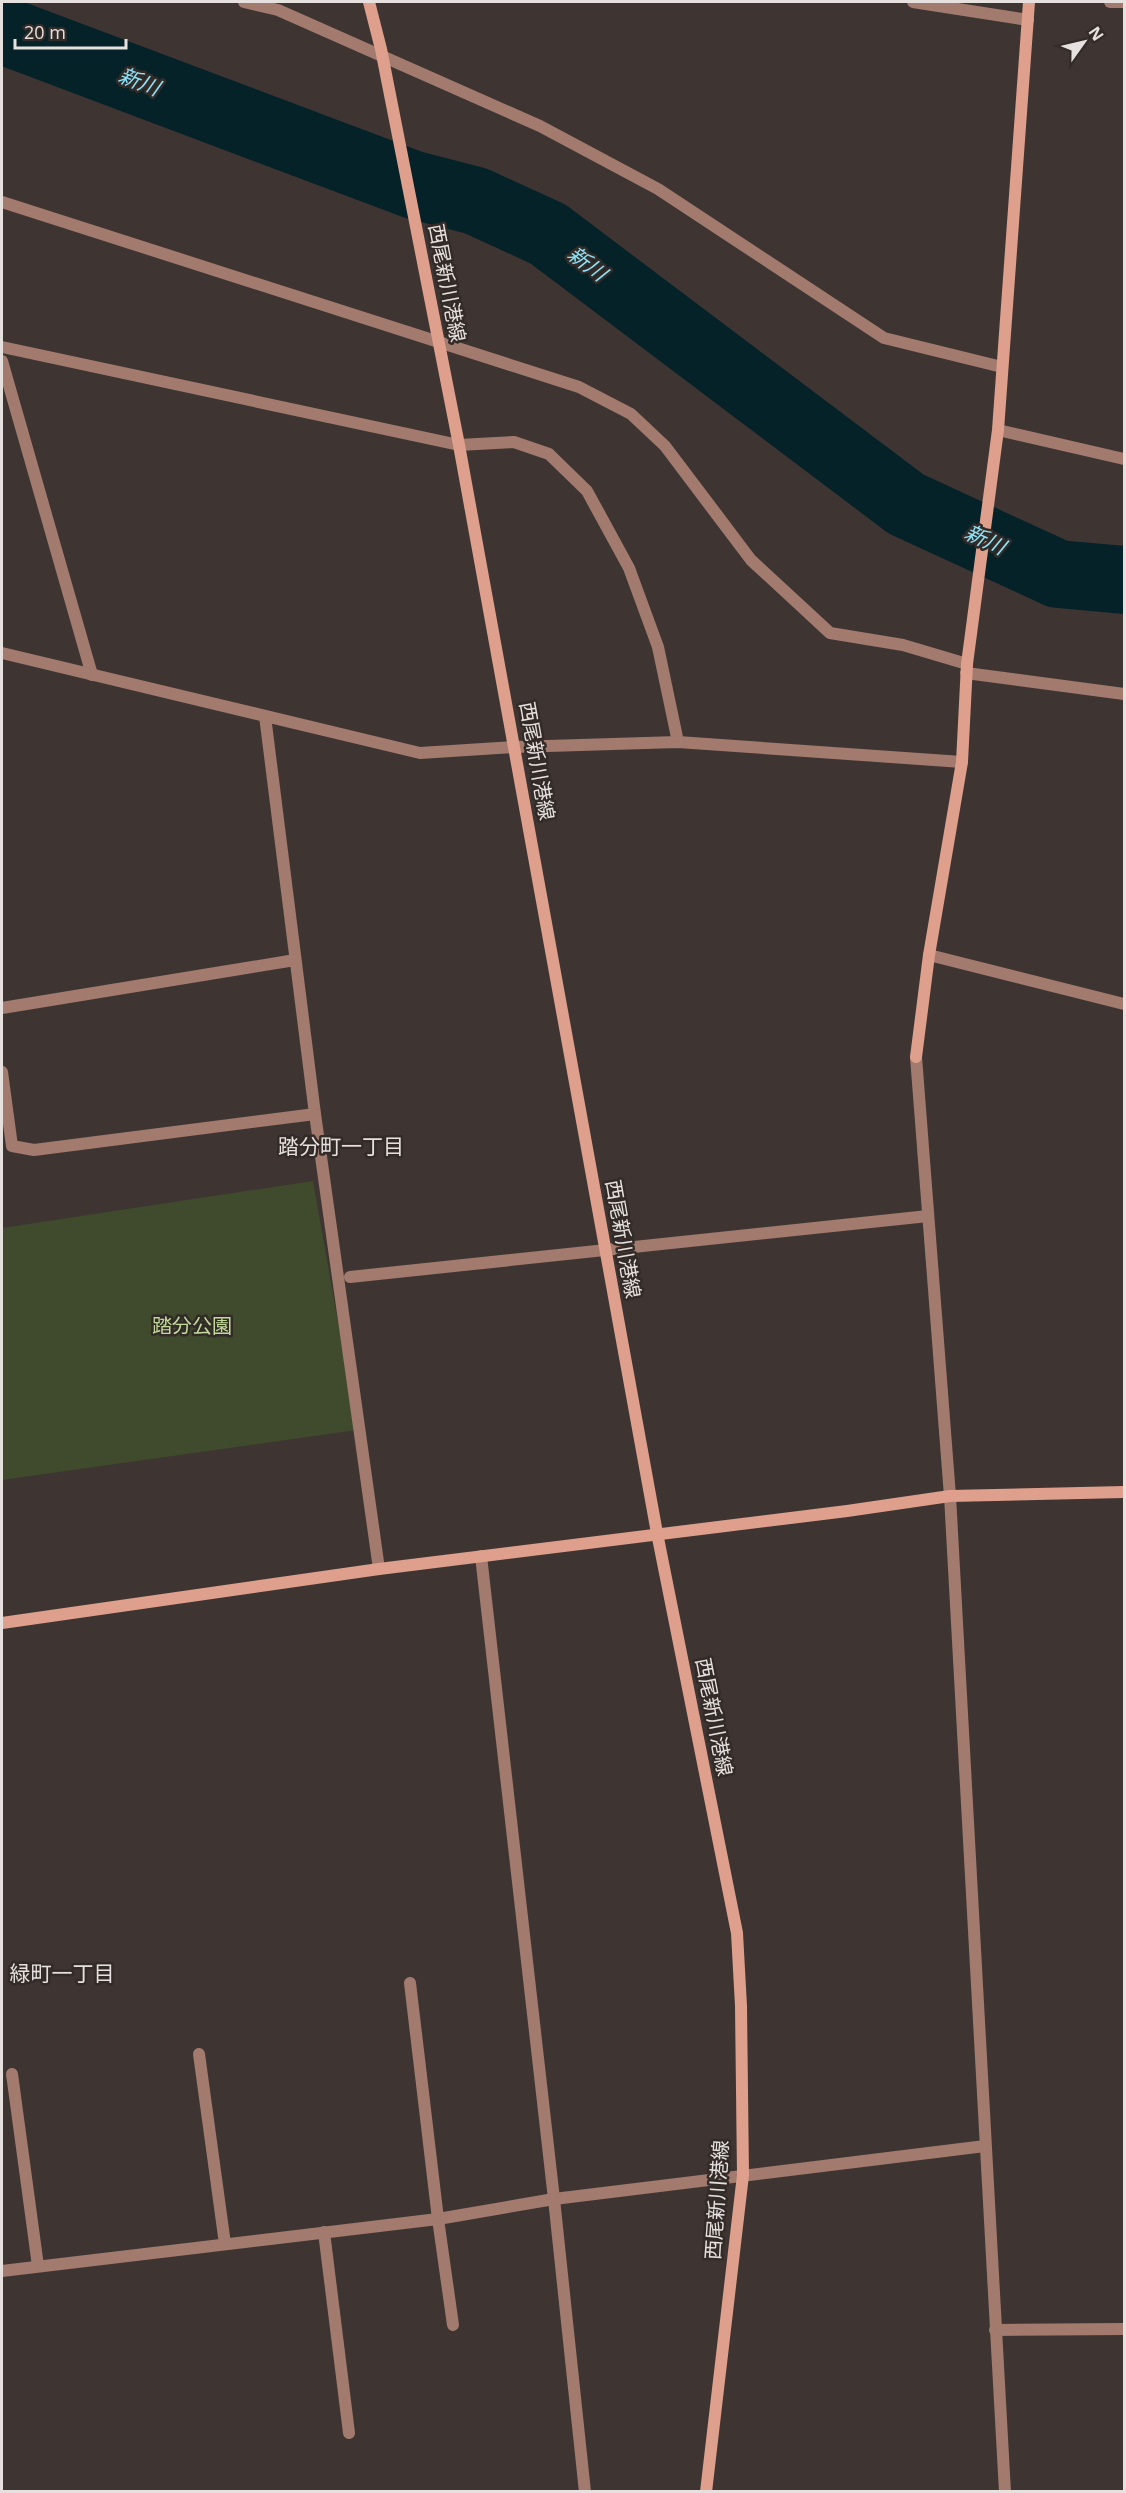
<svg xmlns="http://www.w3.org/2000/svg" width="1126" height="2493" viewBox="0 0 1126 2493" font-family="'Open Sans','Noto Sans JP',sans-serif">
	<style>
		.green { fill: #3f4b2c }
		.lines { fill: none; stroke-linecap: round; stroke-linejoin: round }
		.river { stroke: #062229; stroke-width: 68 }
		.street { stroke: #a27a6e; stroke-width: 12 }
		.secondary { stroke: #de9f8c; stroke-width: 12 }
		.labels { text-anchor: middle; stroke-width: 5; stroke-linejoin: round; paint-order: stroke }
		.street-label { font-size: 20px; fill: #e6e1de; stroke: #332b28 }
		.park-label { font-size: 20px; fill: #c1da9a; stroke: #332b28 }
		.water-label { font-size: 21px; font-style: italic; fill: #8de3f9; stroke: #332b28 }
		.neighbourhood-label { font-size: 21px; fill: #e6e1de; stroke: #332b28 }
	</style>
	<rect width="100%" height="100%" fill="#3e3532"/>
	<polygon class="green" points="313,1181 357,1430 2,1480 2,1228"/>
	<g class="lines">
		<polyline class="river" points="2,30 414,185 476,201 548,234 906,504 1058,574 1124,580"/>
		<g class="street">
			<polyline points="244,2 278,10 540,126 658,189 884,338 1002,367"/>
			<polyline points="913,2 1028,20"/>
			<polyline points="1110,2 1124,2"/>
			<polyline points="2,202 579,387 631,414 665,446 751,560 830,633 903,645 967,664"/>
			<polyline points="2,347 459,445 514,442 549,454 587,491 629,568 658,647 678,742"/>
			<polyline points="2,361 92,675"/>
			<polyline points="998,430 1124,459"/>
			<polyline points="2,653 420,753 515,747 678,742 962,762"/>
			<polyline points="966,673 1124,694"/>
			<polyline points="265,716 315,1114 379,1569"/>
			<polyline points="929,955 1124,1004"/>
			<polyline points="2,1008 295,960"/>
			<polyline points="916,1057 950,1496 1005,2492"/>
			<polyline points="2,1072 12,1146 34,1150 315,1114"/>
			<polyline points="350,1277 928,1216"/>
			<polyline points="481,1556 554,2199 585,2492"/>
			<polyline points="410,1983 438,2219 453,2325"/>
			<polyline points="199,2054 225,2244"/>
			<polyline points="12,2074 38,2266"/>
			<polyline points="324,2232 349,2433"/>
			<polyline points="2,2271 438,2219 554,2199 985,2146"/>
			<polyline points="995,2330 1124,2329"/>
		</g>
		<g class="secondary">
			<polyline points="369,2 381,49 459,445 657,1533 737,1933 741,2006 743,2175 706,2492"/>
			<polyline points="916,1057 929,955 962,762 967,664 998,430 1029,2"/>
			<polyline points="2,1623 379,1569 847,1511 950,1496 1124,1492"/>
		</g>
	</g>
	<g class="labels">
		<g class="street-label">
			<text transform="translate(447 283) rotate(79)" y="7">西尾新川港線</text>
			<text transform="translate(537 761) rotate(80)" y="7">西尾新川港線</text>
			<text transform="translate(623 1239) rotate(80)" y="7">西尾新川港線</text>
			<text transform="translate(714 1717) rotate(79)" y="7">西尾新川港線</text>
			<text transform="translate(717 2200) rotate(-86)" y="7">西尾新川港線</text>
		</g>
		<g class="park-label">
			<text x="192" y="1333">踏分公園</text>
		</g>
		<g class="water-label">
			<text transform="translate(139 82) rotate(21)" y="7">新川</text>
			<text transform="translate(587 264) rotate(37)" y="7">新川</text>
			<text transform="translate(985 540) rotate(25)" y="7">新川</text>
		</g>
		<g class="neighbourhood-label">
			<text x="341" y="1154">踏分町一丁目</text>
			<text x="62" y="1981">緑町一丁目</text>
		</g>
	</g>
	<rect width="1126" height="2493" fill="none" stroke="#e6e1de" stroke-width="6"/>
	<g transform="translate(1084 42) rotate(56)" stroke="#332b28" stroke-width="4.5" paint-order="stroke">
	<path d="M0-4.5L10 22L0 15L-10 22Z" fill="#e6e1de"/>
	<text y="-9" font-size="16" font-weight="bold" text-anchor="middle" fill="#e6e1de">N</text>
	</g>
	<path d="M15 39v9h111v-9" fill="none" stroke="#e6e1de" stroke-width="3"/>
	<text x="24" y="39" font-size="18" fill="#e6e1de" stroke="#332b28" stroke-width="4.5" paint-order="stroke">20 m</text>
</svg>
